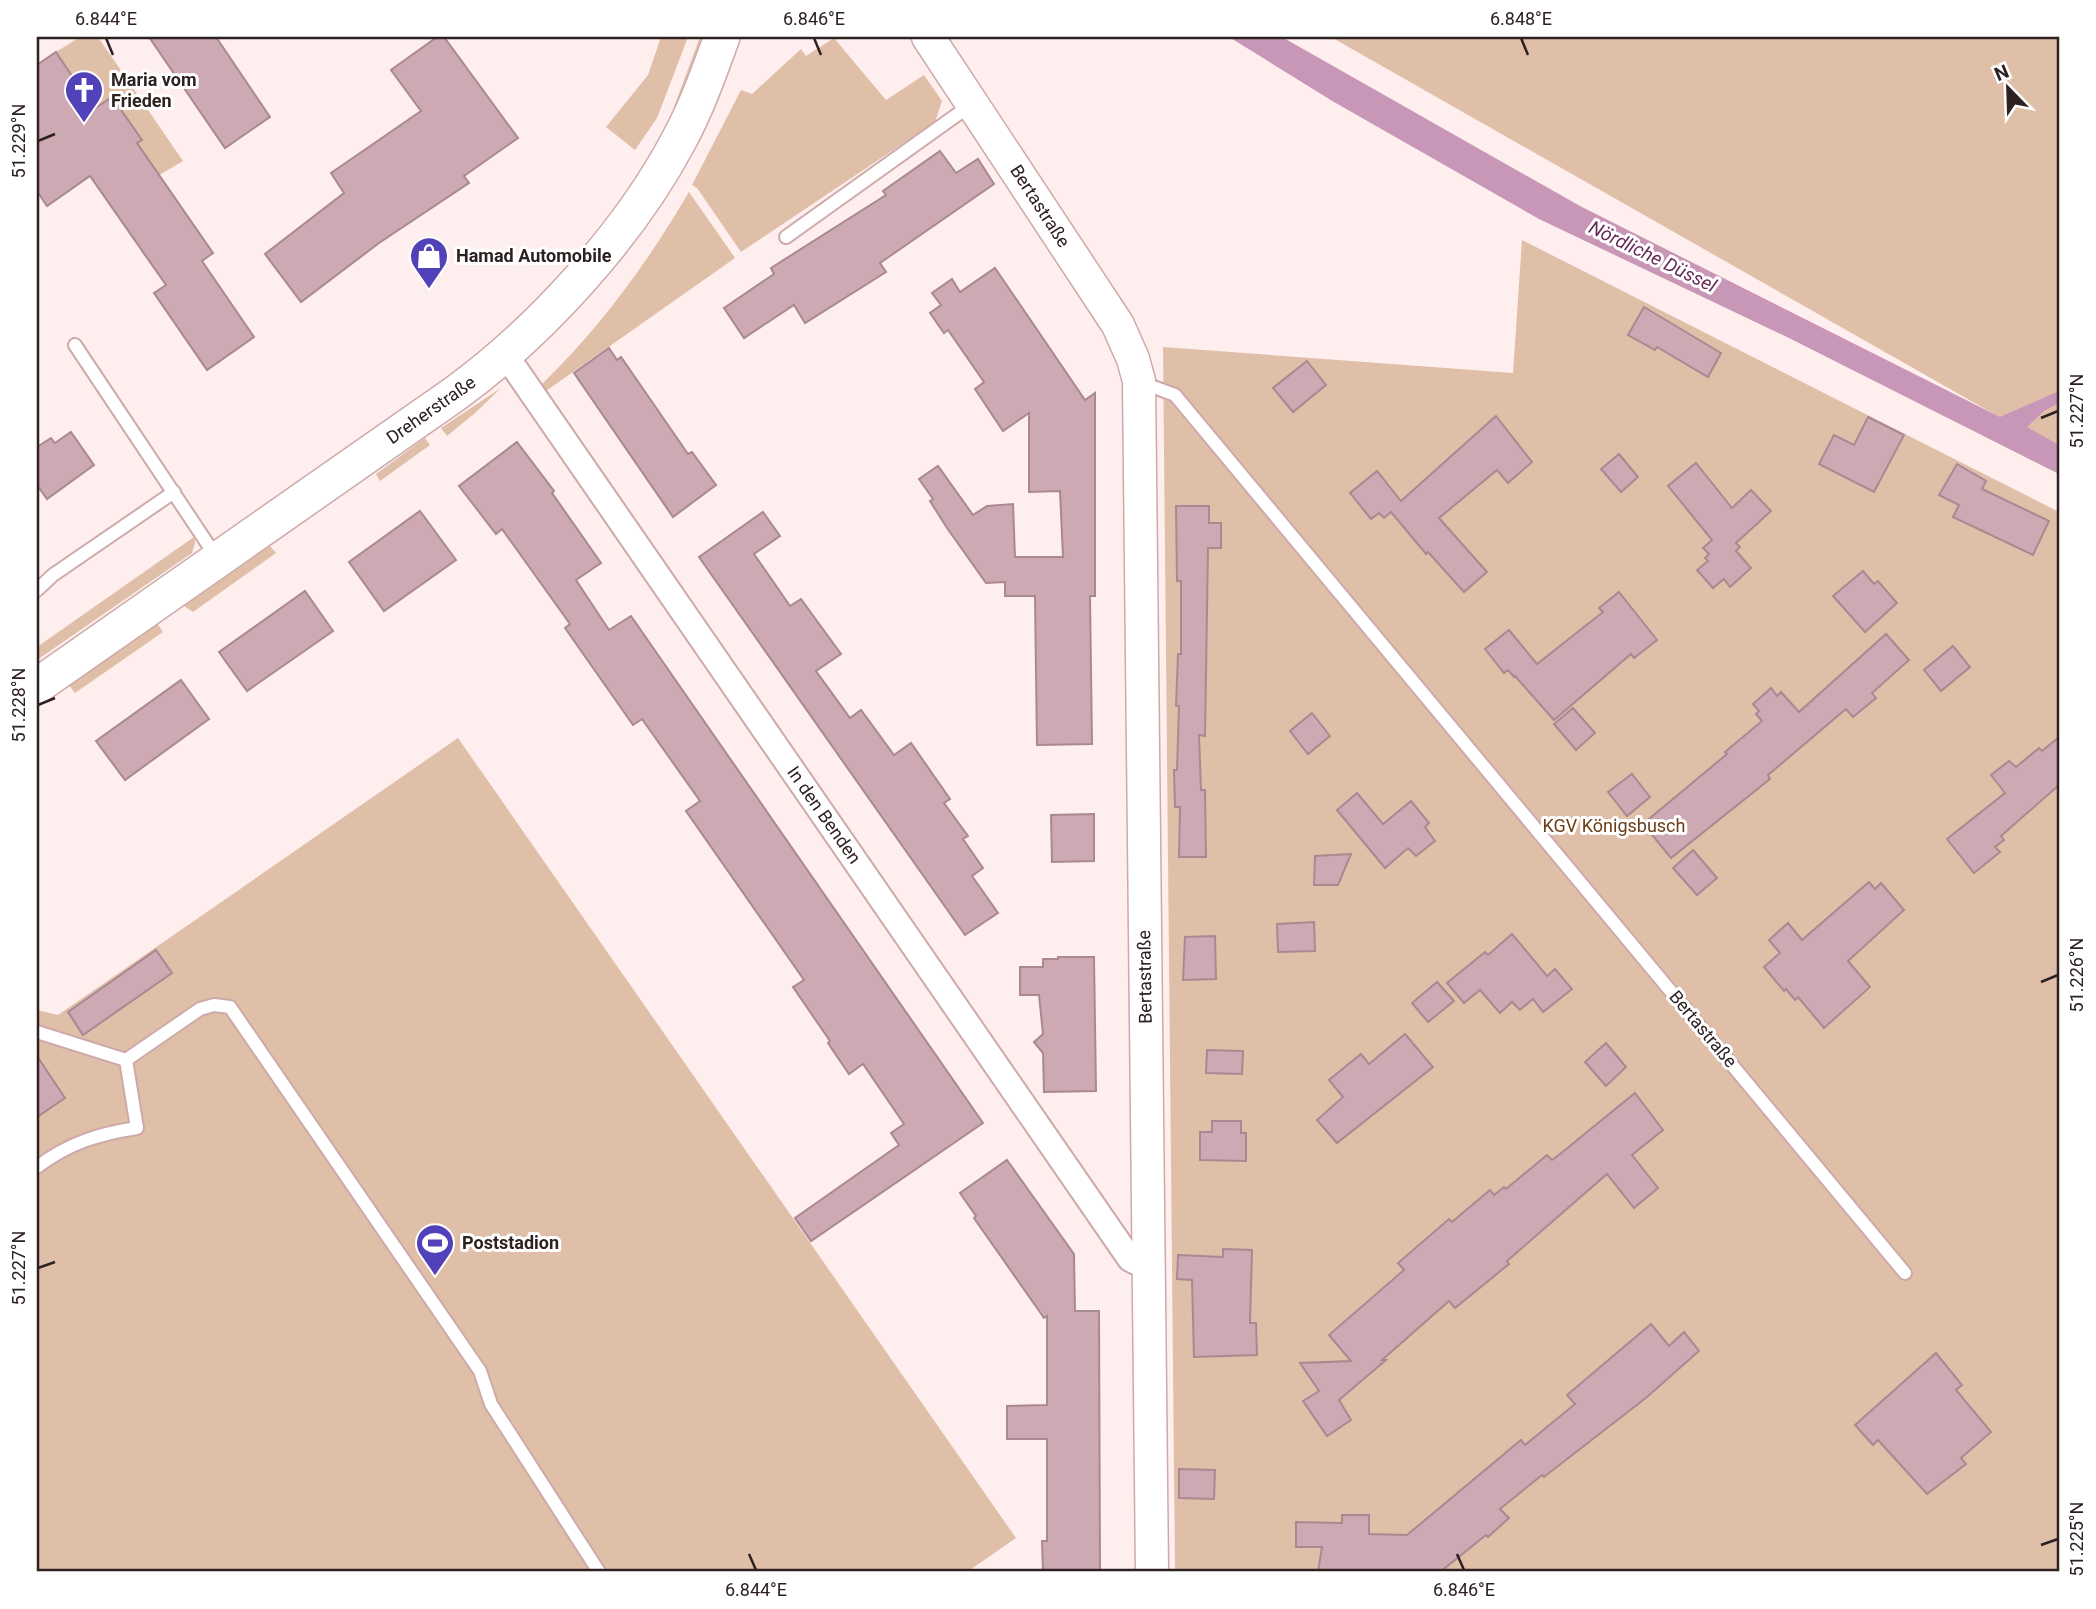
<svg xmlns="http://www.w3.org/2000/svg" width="2096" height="1609" viewBox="0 0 2096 1609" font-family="Roboto,sans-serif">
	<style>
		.green { fill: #e0bfa8 }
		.water { fill: #c896b7 }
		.building { fill: #cca9b3; stroke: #aa8892; stroke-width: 2 }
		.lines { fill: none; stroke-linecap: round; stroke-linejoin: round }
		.service-casing { stroke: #cea9a9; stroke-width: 16 }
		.minor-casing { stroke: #cea9a9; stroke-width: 28 }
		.tertiary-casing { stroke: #cea9a9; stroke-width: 35 }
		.secondary-casing { stroke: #cea9a9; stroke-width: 38 }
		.service { stroke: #fff; stroke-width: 12 }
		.minor { stroke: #fff; stroke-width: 24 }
		.tertiary { stroke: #fff; stroke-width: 32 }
		.secondary { stroke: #fff; stroke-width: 35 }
		.ticks { fill: none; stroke: #2e2121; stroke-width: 2.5 }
		.labels { text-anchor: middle; stroke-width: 6; stroke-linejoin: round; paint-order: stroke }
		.poi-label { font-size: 18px; font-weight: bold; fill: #2e2121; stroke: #fff; text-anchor: start }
		.street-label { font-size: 18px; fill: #2e2121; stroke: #fff }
		.park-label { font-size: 18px; fill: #6c3c16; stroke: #fff }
		.water-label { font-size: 19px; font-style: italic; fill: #672a56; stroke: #fff }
		.neatline { fill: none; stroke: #2e2121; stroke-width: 2.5 }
		.ticks-label { font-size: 18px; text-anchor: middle; fill: #2e2121 }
	</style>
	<rect width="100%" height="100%" fill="#feeeee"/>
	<g class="green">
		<polygon points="80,37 98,37 183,161 144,184 123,153 141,140 112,97 94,109 56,52"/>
		<polygon points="661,37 688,37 657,118 635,150 606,127 648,75"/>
		<polygon points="700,37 704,37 676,108 674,107"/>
		<polygon points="1331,37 2059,37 2059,451"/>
		<polygon points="834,38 886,100 924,75 942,101 935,122 741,252 697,188 692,185 741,90 752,94 801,49 806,56"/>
		<path d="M689,192L735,258L546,391L542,384C600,328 648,262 689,192Z"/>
		<polygon points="1522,240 2059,512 2059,1572 1175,1572 1163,347 1513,373"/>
		<polygon points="501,388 475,413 447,436 441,428"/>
		<polygon points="425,438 430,445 380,481 376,474"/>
		<polygon points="194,537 195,543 192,553 37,660 37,647"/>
		<polygon points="270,546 276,553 193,612 184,606"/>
		<polygon points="157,623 163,632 75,693 69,685"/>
		<polygon points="458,738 1016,1538 967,1572 37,1572 37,1010 58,1015"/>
	</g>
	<polygon class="water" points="1229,37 1282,37 1580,206 2000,417 2059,391 2059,403 2044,411 2027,427 2059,445 2059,474 1787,337 1539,219 1334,102"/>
	<g class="building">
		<polygon points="149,37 216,37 270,117 225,148"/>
		<polygon points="437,37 444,37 518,138 464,176 469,183 379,243 301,302 265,254 344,193 331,173 421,111 391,70"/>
		<polygon points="56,52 94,109 112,97 142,140 137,143 213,253 202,261 254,337 207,370 154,293 166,285 90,176 47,206 37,191 37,65"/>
		<polygon points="940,151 956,173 978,159 994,184 880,263 886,272 805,323 794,305 744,338 724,308 774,274 771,268 886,195 883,191"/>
		<polygon points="995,268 1085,400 1095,393 1095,596 1090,596 1092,744 1037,745 1035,596 1005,596 1005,582 986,583 947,528 930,501 933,499 919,479 938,466 973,515 987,506 1013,504 1015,557 1063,557 1060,491 1029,492 1029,413 1003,431 975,389 984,382 948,330 944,333 930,313 941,305 932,293 952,279 960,292"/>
		<polygon points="1644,307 1721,353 1708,377 1657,347 1655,350 1628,335"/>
		<polygon points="609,348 617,360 621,357 688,454 692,452 716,485 673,517 574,373"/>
		<polygon points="1307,361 1326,385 1293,412 1273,388"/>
		<polygon points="1496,416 1532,462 1508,483 1497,470 1439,518 1487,572 1464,592 1428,552 1426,554 1391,512 1384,518 1379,513 1371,519 1350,493 1377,471 1401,501"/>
		<polygon points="1868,417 1904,435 1874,492 1819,464 1834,435 1854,445"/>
		<polygon points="71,432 94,465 47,499 37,485 37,447 51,438 55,443"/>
		<polygon points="517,442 554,491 552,493 601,563 576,580 609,630 631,616 983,1123 811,1241 795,1218 899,1145 891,1133 904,1124 863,1064 849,1074 828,1043 830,1041 793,987 804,980 686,811 700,801 642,719 633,725 565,628 570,624 502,529 496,534 459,486"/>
		<polygon points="1619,454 1638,477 1621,492 1601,469"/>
		<polygon points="1696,463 1732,508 1751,490 1771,511 1736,543 1740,547 1736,551 1751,568 1730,587 1724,579 1713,588 1697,570 1708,561 1705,558 1709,554 1703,548 1712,540 1668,486"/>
		<polygon points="1957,464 1986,481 1982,489 2049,521 2033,555 1953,517 1959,505 1939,495"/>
		<polygon points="1176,506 1209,506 1209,523 1221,523 1221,548 1208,548 1205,736 1199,735 1201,790 1205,790 1206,857 1179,857 1180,807 1175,807 1174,770 1177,770 1179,706 1176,706 1178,654 1181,654 1181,581 1177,581"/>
		<polygon points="420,511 456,560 384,611 349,562"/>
		<polygon points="763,512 780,536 754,554 790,606 801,599 841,654 816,671 850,718 861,710 894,755 911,743 950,799 944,803 968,836 963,839 983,868 972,876 998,913 965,935 699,557"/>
		<polygon points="1863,571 1874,584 1878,581 1897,603 1865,632 1833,596"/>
		<polygon points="305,591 333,631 247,691 219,652"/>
		<polygon points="1619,592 1657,640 1634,658 1631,654 1554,720 1515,676 1514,677 1508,670 1504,673 1485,649 1509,630 1537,664 1603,612 1599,608"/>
		<polygon points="1886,634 1909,660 1872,693 1876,698 1853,717 1846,709 1768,775 1770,779 1671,858 1643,824 1727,754 1725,752 1762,721 1756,714 1759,711 1753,704 1771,688 1777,696 1781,692 1799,712"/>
		<polygon points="1953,646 1970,667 1941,691 1924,670"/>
		<polygon points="181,680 209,719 125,780 96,741"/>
		<polygon points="1573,708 1595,733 1576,750 1554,724"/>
		<polygon points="1312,713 1330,736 1308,754 1290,731"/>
		<polygon points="2059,737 2059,785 2001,836 2004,840 1995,847 2000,852 1974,873 1947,839 2005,793 1991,775 2009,761 2016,767 2039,748 2042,751"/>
		<polygon points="1632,774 1650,797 1627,816 1608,792"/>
		<polygon points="1357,793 1383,824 1411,801 1429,823 1425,827 1435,841 1416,856 1408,848 1385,868 1337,810"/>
		<polygon points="1094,814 1094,861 1052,862 1051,815"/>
		<polygon points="1693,850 1717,878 1697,895 1673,868"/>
		<polygon points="1351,854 1338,885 1314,885 1315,856"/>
		<polygon points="1869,882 1875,889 1881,883 1904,910 1848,961 1870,987 1824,1028 1798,997 1795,1000 1786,989 1784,991 1764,967 1780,953 1769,940 1788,923 1802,940"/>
		<polygon points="1314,922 1315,951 1278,952 1277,924"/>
		<polygon points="1512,934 1547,976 1555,969 1572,989 1543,1012 1533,999 1520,1010 1512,1002 1500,1013 1480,990 1464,1003 1447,983 1485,952 1488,955"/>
		<polygon points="1215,936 1216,979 1183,980 1185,937"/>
		<polygon points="156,950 172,973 83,1035 68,1012"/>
		<polygon points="1058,957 1094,957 1096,1091 1044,1092 1043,1053 1034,1042 1043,1034 1039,995 1020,995 1020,967 1043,967 1043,959 1058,959"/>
		<polygon points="1437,982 1454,1001 1428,1022 1412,1003"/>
		<polygon points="1405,1034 1433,1067 1337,1143 1317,1120 1343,1097 1329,1080 1361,1054 1369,1064"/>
		<polygon points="1606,1043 1626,1067 1606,1086 1585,1062"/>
		<polygon points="1207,1050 1243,1051 1242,1074 1206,1073"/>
		<polygon points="37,1056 65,1098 37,1117"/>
		<polygon points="1635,1093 1663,1130 1632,1155 1658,1188 1634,1208 1607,1174 1507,1261 1509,1264 1455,1308 1449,1301 1382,1360 1386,1360 1339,1400 1351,1420 1327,1436 1303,1401 1319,1391 1300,1363 1351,1361 1329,1335 1404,1270 1398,1263 1449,1219 1452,1222 1490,1190 1494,1195 1504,1187 1506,1189 1547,1155 1552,1160 1560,1154"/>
		<polygon points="1212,1121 1241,1121 1241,1133 1246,1133 1246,1161 1200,1160 1200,1132 1212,1132"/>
		<polygon points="1007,1160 1074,1254 1075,1311 1099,1311 1100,1572 1043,1572 1042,1541 1047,1541 1047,1439 1007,1439 1007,1406 1047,1405 1047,1316 1044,1318 974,1218 976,1216 960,1193"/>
		<polygon points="1223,1249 1252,1250 1250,1323 1256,1323 1257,1355 1194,1357 1192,1280 1177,1279 1178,1255 1223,1257"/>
		<polygon points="1651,1324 1669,1346 1684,1332 1699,1351 1647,1397 1544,1477 1542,1475 1500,1509 1509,1518 1488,1537 1486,1535 1440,1572 1318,1572 1322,1547 1296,1547 1296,1522 1342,1523 1342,1515 1369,1515 1369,1534 1407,1535 1521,1440 1525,1445 1575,1404 1567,1395"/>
		<polygon points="1936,1353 1962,1385 1956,1390 1991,1432 1961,1458 1966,1464 1927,1494 1878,1440 1873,1445 1855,1425"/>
		<polygon points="1179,1469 1215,1470 1214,1499 1179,1498"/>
	</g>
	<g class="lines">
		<defs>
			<g id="service">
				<polyline points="786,237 972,104"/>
				<polyline points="75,345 217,558"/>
				<polyline points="1140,382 1175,395 1905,1273"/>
				<polyline points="37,590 53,575 174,492"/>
				<polyline points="37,1032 126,1060 200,1009 214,1005 230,1007 480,1371 491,1404 599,1572"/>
				<path d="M37,1167C69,1143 98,1134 137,1128L126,1060"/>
			</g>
			<polyline id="minor" points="505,354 1130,1259 1148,1268"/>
			<polyline id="tertiary" points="928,37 1118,325 1133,359 1139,381 1152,1572"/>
			<path id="secondary" d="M37,686L456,393C541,331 630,233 679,140C697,107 709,72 722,37"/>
		</defs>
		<use href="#service" class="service-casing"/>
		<use href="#minor" class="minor-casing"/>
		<use href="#tertiary" class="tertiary-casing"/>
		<use href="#secondary" class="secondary-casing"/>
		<use href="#service" class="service"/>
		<use href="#minor" class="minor"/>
		<use href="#tertiary" class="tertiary"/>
		<use href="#secondary" class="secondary"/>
	</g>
	<path class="ticks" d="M106,38L113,55M814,38L821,55M1521,38L1528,55M38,141L55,134M2041,418L2058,411M38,705L55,698M2041,982L2058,975M38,1268L55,1262M2041,1545L2058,1539M749,1554L756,1570M1457,1554L1464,1570"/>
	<defs>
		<symbol id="church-pin" viewBox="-11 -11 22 30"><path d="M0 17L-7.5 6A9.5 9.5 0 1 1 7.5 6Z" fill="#5242ba" stroke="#fff"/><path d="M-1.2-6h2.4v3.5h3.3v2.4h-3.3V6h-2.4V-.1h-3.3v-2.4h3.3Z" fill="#fff"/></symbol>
		<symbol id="shop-pin" viewBox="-11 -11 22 30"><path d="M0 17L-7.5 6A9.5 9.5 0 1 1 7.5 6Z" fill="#5242ba" stroke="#fff"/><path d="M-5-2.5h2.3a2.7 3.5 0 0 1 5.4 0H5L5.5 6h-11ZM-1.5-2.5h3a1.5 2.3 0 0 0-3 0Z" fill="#fff"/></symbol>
		<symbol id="stadium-pin" viewBox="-11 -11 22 30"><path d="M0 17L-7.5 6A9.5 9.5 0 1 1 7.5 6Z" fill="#5242ba" stroke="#fff"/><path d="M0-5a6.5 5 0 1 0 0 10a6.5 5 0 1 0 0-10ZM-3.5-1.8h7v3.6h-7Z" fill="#fff"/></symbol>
	</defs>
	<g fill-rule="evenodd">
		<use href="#church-pin" x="62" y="68" width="44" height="60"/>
		<use href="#shop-pin" x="407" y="234" width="44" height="60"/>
		<use href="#stadium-pin" x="413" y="1221" width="44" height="60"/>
	</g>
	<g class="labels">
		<g class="poi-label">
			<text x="111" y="86">Maria vom<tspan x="111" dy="21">Frieden</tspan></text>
			<text x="456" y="262">Hamad Automobile</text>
			<text x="462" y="1249">Poststadion</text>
		</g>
		<g class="street-label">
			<text transform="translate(1040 206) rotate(57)" y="6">Bertastraße</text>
			<text transform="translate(431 410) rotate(-35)" y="6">Dreherstraße</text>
			<text transform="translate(824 815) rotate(55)" y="6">In den Benden</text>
			<text transform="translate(1145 977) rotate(-91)" y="6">Bertastraße</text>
			<text transform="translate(1703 1029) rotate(50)" y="6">Bertastraße</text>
		</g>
		<g class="park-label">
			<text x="1614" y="832">KGV Königsbusch</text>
		</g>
		<g class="water-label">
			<text transform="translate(1653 256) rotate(26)" y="7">Nördliche Düssel</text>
		</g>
	</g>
	<rect width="2096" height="1609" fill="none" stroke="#ffffff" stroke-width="77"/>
	<g transform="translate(2008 88) rotate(337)" stroke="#ffffff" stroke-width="5" paint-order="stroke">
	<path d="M0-5L12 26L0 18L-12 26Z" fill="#2e2121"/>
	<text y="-10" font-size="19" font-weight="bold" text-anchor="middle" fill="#2e2121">N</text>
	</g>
	<rect x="38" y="38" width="2020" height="1532" class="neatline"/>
	<g class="ticks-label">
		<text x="106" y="25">6.844°E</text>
		<text x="814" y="25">6.846°E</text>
		<text x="1521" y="25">6.848°E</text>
		<text transform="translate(19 141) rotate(-90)" y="6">51.229°N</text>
		<text transform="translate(2077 411) rotate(-90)" y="6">51.227°N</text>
		<text transform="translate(19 705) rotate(-90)" y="6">51.228°N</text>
		<text transform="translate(2077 975) rotate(-90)" y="6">51.226°N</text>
		<text transform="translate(19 1268) rotate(-90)" y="6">51.227°N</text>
		<text transform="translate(2077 1539) rotate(-90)" y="6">51.225°N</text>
		<text x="756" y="1596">6.844°E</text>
		<text x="1464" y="1596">6.846°E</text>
	</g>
</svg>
